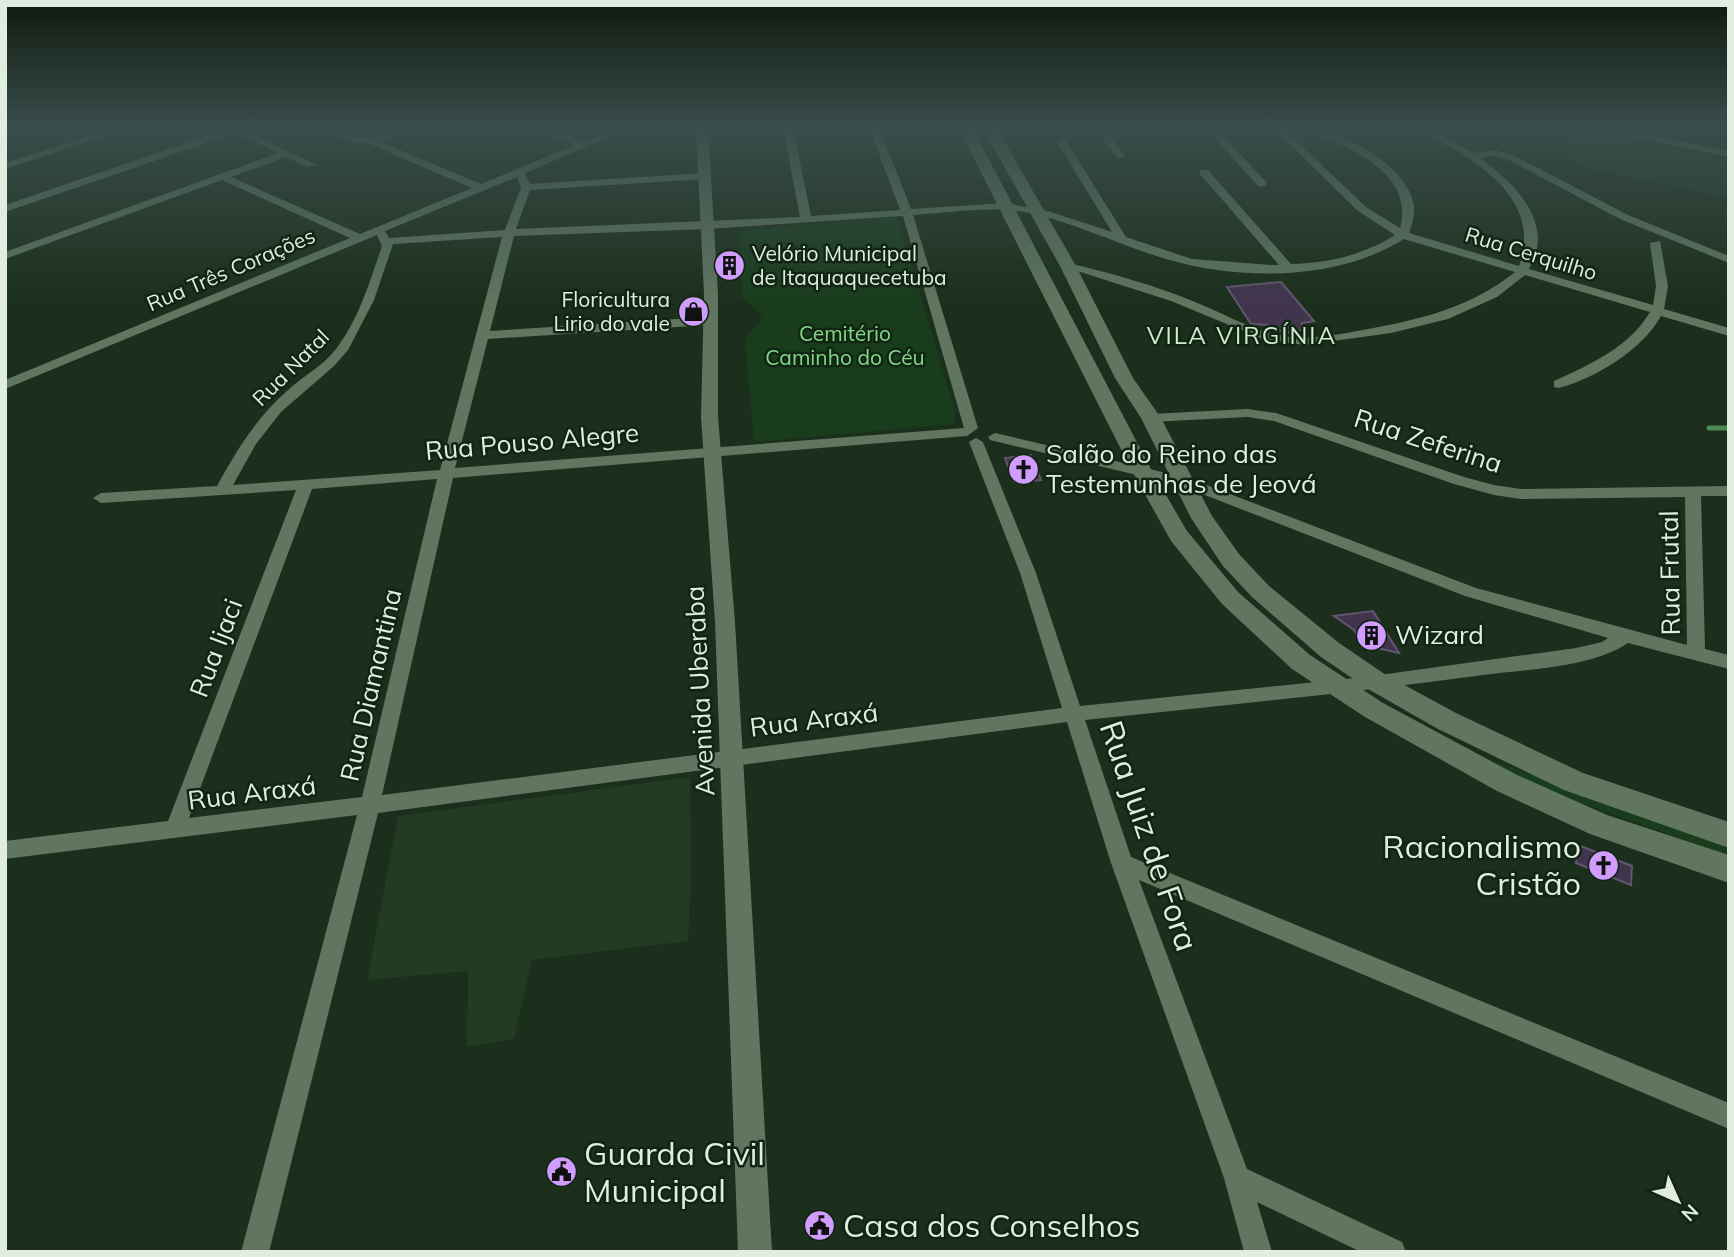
<svg xmlns="http://www.w3.org/2000/svg" width="1734" height="1257" viewBox="0 0 1734 1257" font-family="Mulish,sans-serif">
	<style>
		.built { fill: #223b23 }
		.green { fill: #193c1c }
		.lines { fill: none; stroke-linecap: round; stroke-linejoin: round }
		.stream { stroke: #4c8b50; stroke-width: 5 }
		.building { fill: #41354d; stroke: #62556f; stroke-width: 2 }
		.minor { fill: #607660; fill-rule: evenodd }
		.tertiary { fill: #607660; fill-rule: evenodd }
		.secondary { fill: #607660; fill-rule: evenodd }
		.labels { text-anchor: middle; stroke-width: 5; stroke-linejoin: round; paint-order: stroke }
		.far-poi-label { font-size: 21px; fill: #e0ede0; stroke: #112513; text-anchor: start }
		.far-street-label { font-size: 21px; fill: #e0ede0; stroke: #112513 }
		.far-park-label { font-size: 21px; fill: #83d988; stroke: #112513 }
		.far-quarter-label { font-size: 24px; letter-spacing: 2px; fill: #d0ead0; stroke: #112513 }
		.street-label { font-size: 26px; fill: #e0ede0; stroke: #112513 }
		.poi-label { font-size: 26px; fill: #e0ede0; stroke: #112513; text-anchor: start }
		.near-street-label { font-size: 32px; fill: #e0ede0; stroke: #112513 }
		.near-poi-label { font-size: 32px; fill: #e0ede0; stroke: #112513; text-anchor: start }
	</style>
	<rect width="100%" height="100%" fill="#1b2f1c"/>
	<g class="built">
		<polygon points="1558,127 1637,139 1729,159 1729,183 1725,197 1592,169 1569,159"/>
		<polygon points="690,777 691,882 688,941 532,960 514,1039 467,1047 468,971 367,980 398,816"/>
	</g>
	<g class="green">
		<polygon points="897,217 955,411 955,424 754,442 745,340 762,318 755,308 742,298 740,231"/>
		<polygon points="1500,763 1729,846 1729,856 1504,775"/>
	</g>
	<g class="lines">
		<polyline class="stream" points="1709,428 1729,428"/>
	</g>
	<g class="building">
		<polygon points="1281,282 1314,321 1302,323 1302,329 1295,333 1283,332 1268,325 1251,324 1227,287"/>
		<polygon points="1031,455 1041,480 1014,482 1005,458"/>
		<polygon points="1373,611 1399,653 1364,645 1354,630 1334,616"/>
		<polygon points="1578,845 1632,866 1631,885 1576,863"/>
	</g>
	<g class="lines">
		<g class="minor">
			<polygon points="5,127 18,127 5,132"/>
			<polygon points="119,127 133,127 5,169 5,163"/>
			<path d="M233,127H243L241,129L317,165L308,167L286,157L231,177L360,234L472,188L369,144L349,141L319,127C337,127 352,140 369,138C385,137 397,127 414,127L379,141L481,184L575,145L532,127H545L584,142L620,127H633L525,173L530,184L705,173L710,176L705,179L530,190L516,229L800,217L783,127H793L811,216L900,210L869,127H879L911,209L1006,203L1051,212L1112,232L1057,142L1062,139L1067,142L1126,237L1192,259L1273,265H1279L1200,174V170H1208L1291,264C1329,263 1363,255 1395,235L1358,211L1272,127H1282L1366,207L1400,228C1413,181 1366,155 1328,139C1318,135 1306,133 1297,127C1335,127 1409,164 1414,206C1415,215 1412,225 1409,233L1519,266C1538,212 1501,179 1459,152C1445,143 1428,137 1416,127H1428L1473,153L1496,150L1515,156L1628,215L1729,256V263L1620,219L1509,160L1495,156L1480,158C1507,177 1544,211 1537,248C1535,255 1532,262 1529,269L1653,305L1656,286L1650,243L1660,241L1668,286L1664,309L1729,328V336L1661,316C1642,350 1596,378 1559,388L1554,387V381C1589,365 1630,347 1650,312L1525,275L1497,297L1448,319L1391,333L1304,345L1263,339L1171,301L1062,266L1068,263C1111,273 1154,285 1195,302C1223,313 1249,329 1279,335C1307,341 1335,335 1363,330C1419,320 1470,308 1515,272L1404,239C1336,281 1242,281 1166,259C1119,245 1074,222 1025,212C989,206 949,213 913,215L978,428L967,436L453,478L382,795L1062,708L1020,573L969,442L976,438L983,442L1036,573L1080,706L1365,677L1576,648L1602,642L1608,638L1465,596L1179,485L990,440L988,437L995,433L1188,478L1476,588L1687,645L1685,497L1521,499L1494,495L1454,484L1274,421L1247,417L1151,422L1144,418L1151,414L1247,409L1276,413L1464,477L1494,485L1521,489L1729,486V496H1701L1705,649L1729,655V669L1628,643C1591,668 1527,669 1483,675C1351,693 1218,706 1085,720L1131,857L1729,1103V1129L1139,880L1247,1169L1402,1242L1406,1252H1361L1257,1202L1272,1252H1244L1224,1178L1111,863L1067,722L378,813L269,1252H241L357,815L5,859V841L168,821L296,490L101,503L93,498L101,493L217,486C236,451 257,417 287,391C303,376 323,366 336,349C359,319 370,281 382,246L377,235L5,389V380L350,238L222,180L5,259V252L278,153L236,133L5,212V205ZM517,177L521,187L505,230L389,238L385,231ZM903,216L964,428L455,468L488,339L708,325L714,321L708,317L490,331L514,236L707,229ZM502,237L440,470L233,485L256,444L281,412L334,366L348,350L374,300L393,244ZM437,479L362,797L189,818L312,489Z"/>
			<polygon points="1094,127 1104,127 1125,156 1123,158 1117,158"/>
			<polygon points="1205,127 1215,127 1266,182 1266,186 1258,186"/>
			<polygon points="1585,127 1604,127 1729,151 1729,157"/>
		</g>
		<polygon class="tertiary" points="696,127 708,127 718,294 718,417 735,622 772,1252 738,1252 715,622 701,417 704,294"/>
		<g class="secondary">
			<polygon points="958,127 972,127 1152,471 1187,531 1238,592 1310,655 1383,703 1517,775 1607,815 1729,855 1729,883 1590,834 1497,791 1365,717 1292,669 1222,604 1171,541 1132,471"/>
			<polygon points="982,127 996,127 1076,266 1133,378 1161,418 1212,516 1239,554 1268,585 1339,643 1386,675 1456,713 1583,773 1729,822 1729,848 1564,790 1438,729 1368,689 1321,657 1252,597 1223,566 1191,518 1141,418 1115,378 1060,266"/>
		</g>
	</g>
	<linearGradient id="sky" x2="0" y2="1"><stop stop-color="#0f1a0f"/><stop offset="0.42" stop-color="#394d4b"/><stop offset="1" stop-color="#394d4b" stop-opacity="0"/></linearGradient>
	<rect width="1734" height="303" fill="url(#sky)"/>
	<defs>
		<symbol id="building-disc" viewBox="-11 -11 22 22"><circle r="9.5" fill="#d09dff" stroke="#112513"/><path d="M-4-6H4V6H1V3H-1V6H-4ZM-2.5-4.3h1.7v1.8h-1.7ZM.8-4.3h1.7v1.8H.8ZM-2.5-1h1.7V.8h-1.7ZM.8-1h1.7V.8H.8Z" fill="#111"/></symbol>
		<symbol id="shop-disc" viewBox="-11 -11 22 22"><circle r="9.5" fill="#d09dff" stroke="#112513"/><path d="M-5-2.5h2.3a2.7 3.5 0 0 1 5.4 0H5L5.5 6h-11ZM-1.5-2.5h3a1.5 2.3 0 0 0-3 0Z" fill="#111"/></symbol>
		<symbol id="church-disc" viewBox="-11 -11 22 22"><circle r="9.5" fill="#d09dff" stroke="#112513"/><path d="M-1.2-6h2.4v3.5h3.3v2.4h-3.3V6h-2.4V-.1h-3.3v-2.4h3.3Z" fill="#111"/></symbol>
		<symbol id="civic-disc" viewBox="-11 -11 22 22"><circle r="9.5" fill="#d09dff" stroke="#112513"/><path d="M-.6-6.5H3V-4.5H.6V-3L4-1V1h2V6H-6V1h2V-1L-.6-3ZM-1.2 2.5V6h2.4V2.5Z" fill="#111"/></symbol>
	</defs>
	<g fill-rule="evenodd">
		<use href="#building-disc" x="712" y="248" width="35" height="35"/>
		<use href="#shop-disc" x="676" y="294" width="35" height="35"/>
		<use href="#church-disc" x="1006" y="452" width="35" height="35"/>
		<use href="#building-disc" x="1354" y="618" width="35" height="35"/>
		<use href="#church-disc" x="1586" y="848" width="35" height="35"/>
		<use href="#civic-disc" x="544" y="1154" width="35" height="35"/>
		<use href="#civic-disc" x="802" y="1208" width="35" height="35"/>
	</g>
	<g class="labels">
		<g class="far-poi-label">
			<text x="752" y="261">Velório Municipal<tspan x="752" dy="24">de Itaquaquecetuba</tspan></text>
			<text x="670" y="307" text-anchor="end">Floricultura<tspan x="670" dy="24">Lirio do vale</tspan></text>
		</g>
		<g class="far-street-label">
			<text transform="translate(1531 254) rotate(17)" y="7">Rua Cerquilho</text>
			<text transform="translate(231 270) rotate(-23)" y="7">Rua Três Corações</text>
			<text transform="translate(291 368) rotate(-45)" y="7">Rua Natal</text>
		</g>
		<g class="far-park-label">
			<text x="845" y="341">Cemitério<tspan x="845" dy="24">Caminho do Céu</tspan></text>
		</g>
		<g class="far-quarter-label">
			<text x="1242" y="344">VILA VIRGÍNIA</text>
		</g>
		<g class="street-label">
			<text transform="translate(1428 441) rotate(18)" y="9">Rua Zeferina</text>
			<text transform="translate(532 442) rotate(-5)" y="9">Rua Pouso Alegre</text>
			<text transform="translate(1670 573) rotate(-91)" y="9">Rua Frutal</text>
			<text transform="translate(216 648) rotate(-69)" y="9">Rua Ijaci</text>
			<text transform="translate(371 685) rotate(-77)" y="9">Rua Diamantina</text>
			<text transform="translate(700 691) rotate(-93)" y="9">Avenida Uberaba</text>
			<text transform="translate(814 720) rotate(-7)" y="9">Rua Araxá</text>
			<text transform="translate(252 793) rotate(-7)" y="9">Rua Araxá</text>
		</g>
		<g class="poi-label">
			<text x="1046" y="463">Salão do Reino das<tspan x="1046" dy="30">Testemunhas de Jeová</tspan></text>
			<text x="1395" y="644">Wizard</text>
		</g>
		<g class="near-street-label">
			<text transform="translate(1149 836) rotate(71)" y="11">Rua Juiz de Fora</text>
		</g>
		<g class="near-poi-label">
			<text x="1581" y="858" text-anchor="end">Racionalismo<tspan x="1581" dy="37">Cristão</tspan></text>
			<text x="584" y="1165">Guarda Civil<tspan x="584" dy="37">Municipal</tspan></text>
			<text x="843" y="1237">Casa dos Conselhos</text>
		</g>
	</g>
	<rect width="1734" height="1257" fill="none" stroke="#e0ede0" stroke-width="14"/>
	<g transform="translate(1678 1201) rotate(135)" stroke="#112513" stroke-width="5" paint-order="stroke">
	<path d="M0-5L12 26L0 18L-12 26Z" fill="#e0ede0"/>
	<text y="-10" font-size="19" font-weight="bold" text-anchor="middle" fill="#e0ede0">N</text>
	</g>
</svg>
